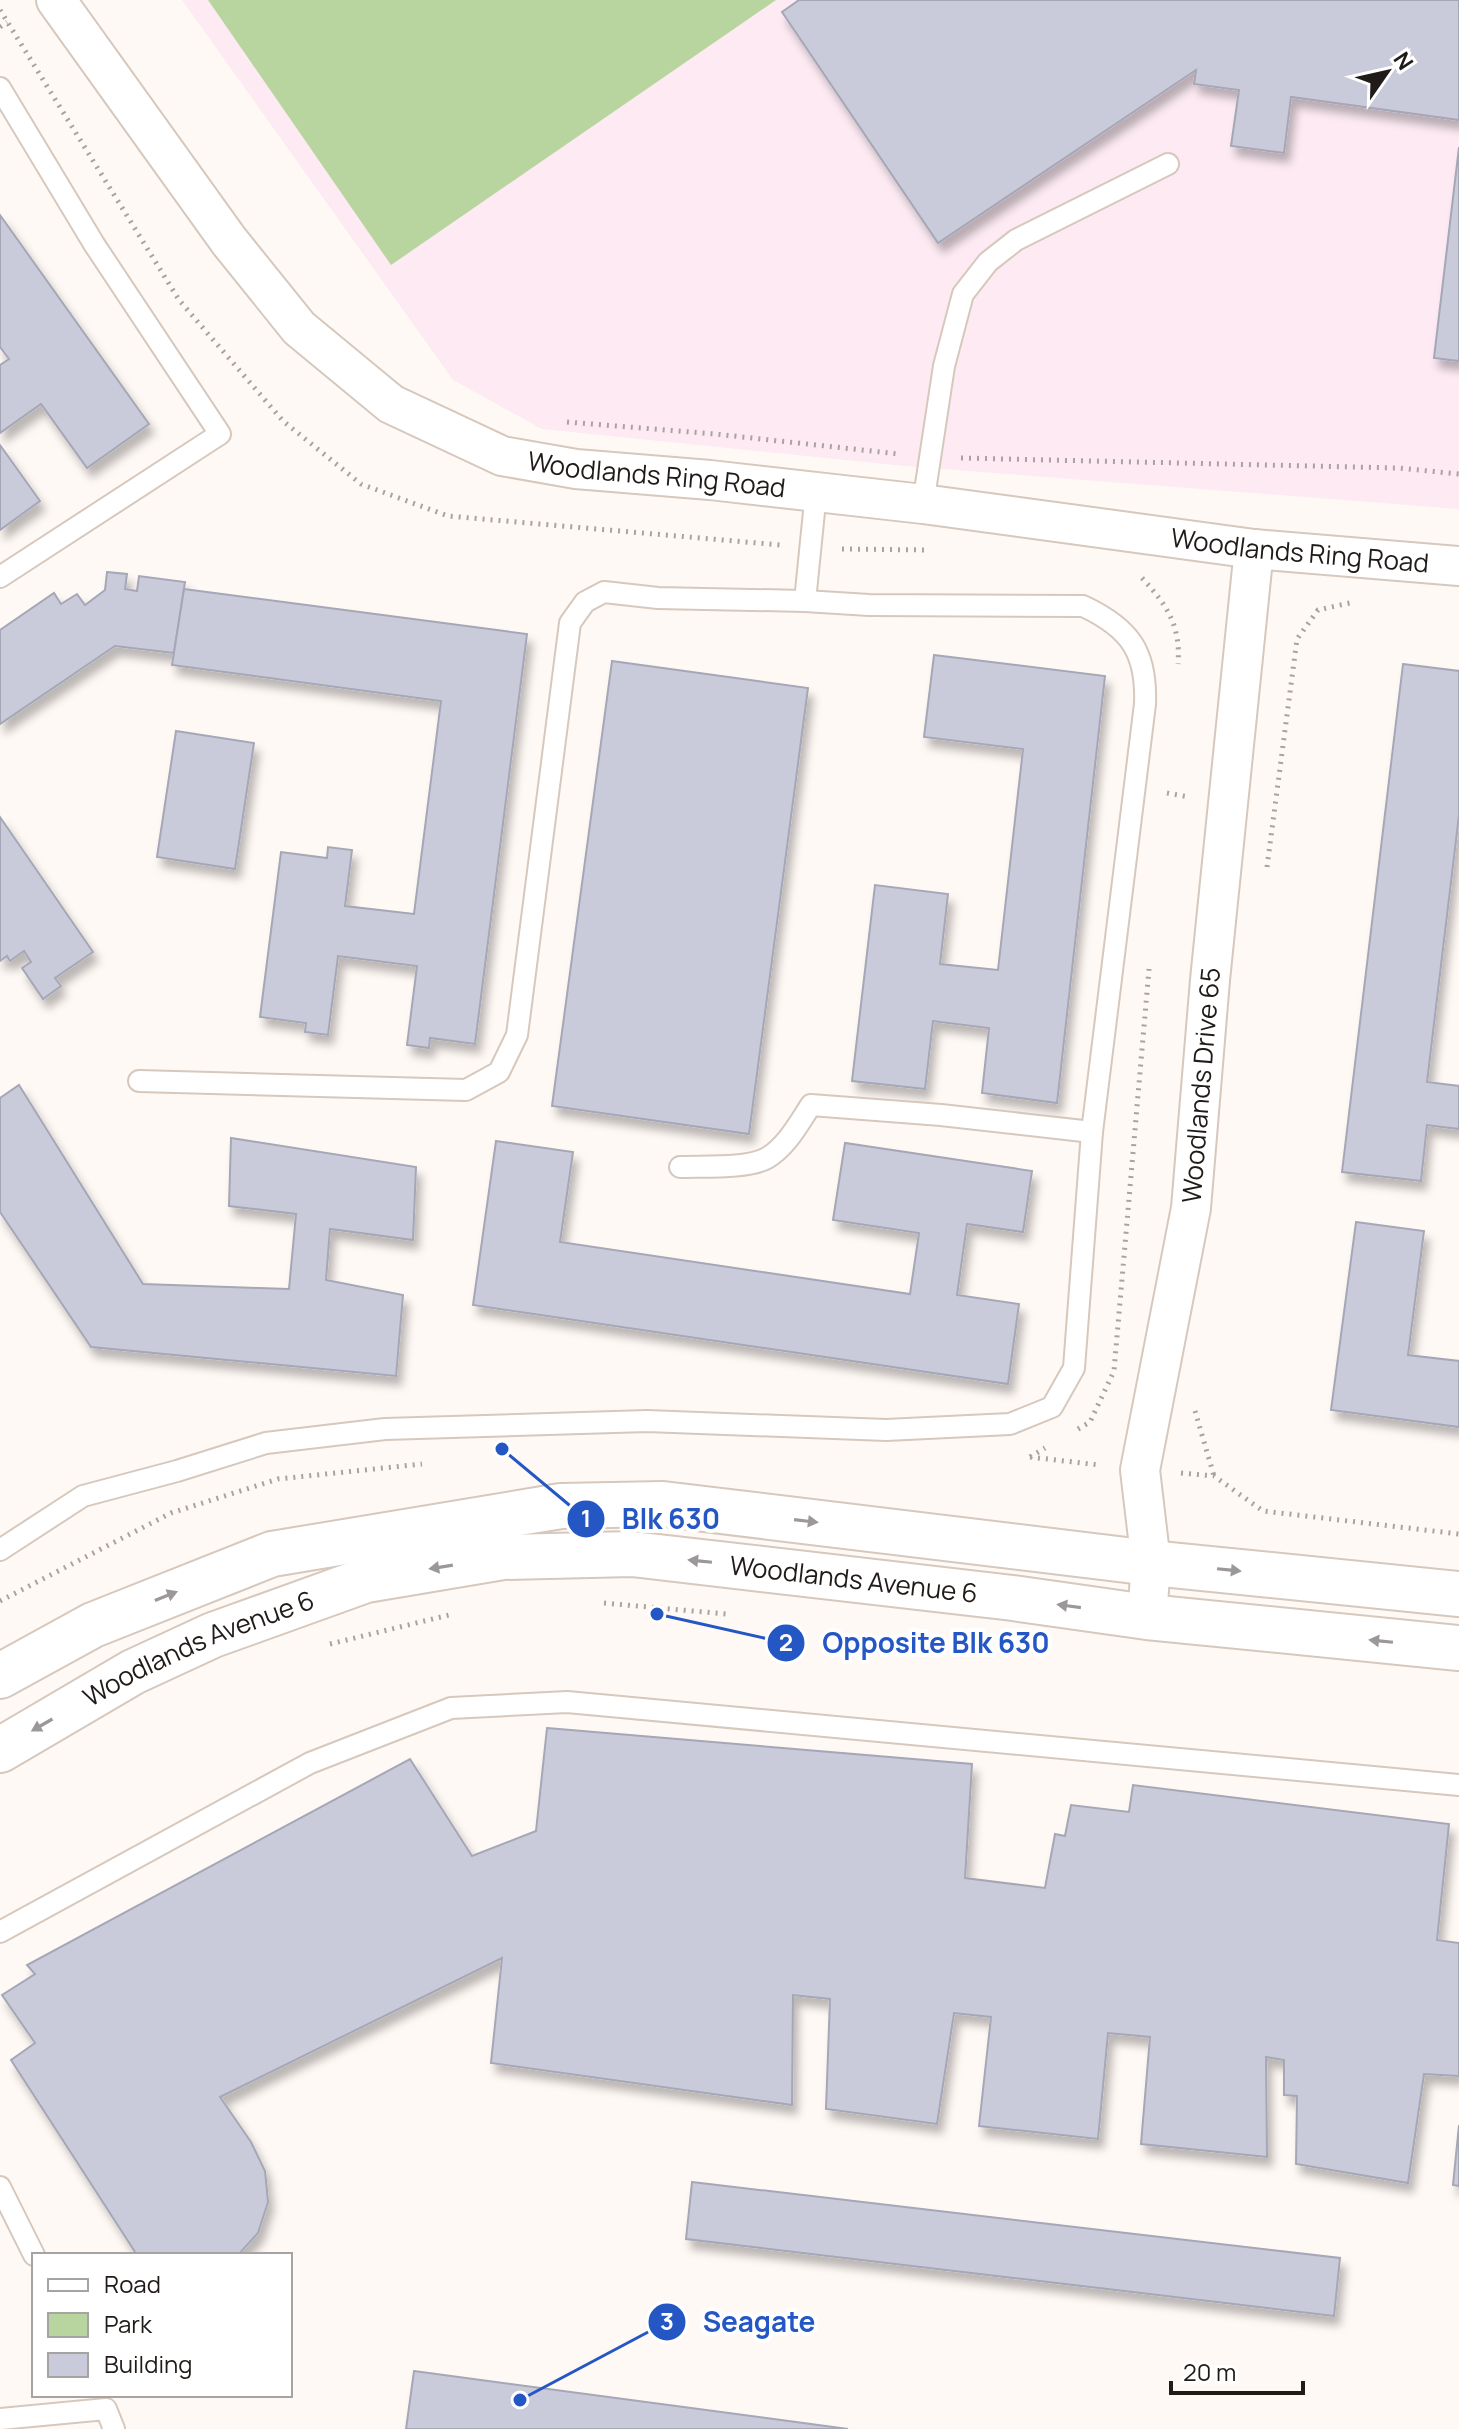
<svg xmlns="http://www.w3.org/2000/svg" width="1459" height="2429" viewBox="0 0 1459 2429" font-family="Manrope,sans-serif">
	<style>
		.education { fill: #fdeaf3 }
		.green { fill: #b9d59f }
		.building { fill: #c9cada; stroke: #a6a7b6; stroke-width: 2; filter: url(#shadow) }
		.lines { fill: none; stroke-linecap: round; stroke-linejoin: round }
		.service-casing { stroke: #d6c8bd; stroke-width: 24 }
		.minor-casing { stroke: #d6c8bd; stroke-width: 42 }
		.tertiary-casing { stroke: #d6c8bd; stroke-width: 48 }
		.path { stroke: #a9a39f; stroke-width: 5; stroke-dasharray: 2 6; stroke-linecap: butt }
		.service { stroke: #fff; stroke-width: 20 }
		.minor { stroke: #fff; stroke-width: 38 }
		.tertiary { stroke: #fff; stroke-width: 44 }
		.oneway { fill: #9b9897 }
		.labels { text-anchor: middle; stroke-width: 8; stroke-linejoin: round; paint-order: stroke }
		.street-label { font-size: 26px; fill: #201b18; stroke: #fff }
		.leader { fill: none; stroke: #2457c4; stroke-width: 3 }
		.callout-dot { fill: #2457c4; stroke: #fff; stroke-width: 3 }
		.mark-label { font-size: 24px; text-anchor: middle; font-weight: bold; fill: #fff }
		.callout-label { font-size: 28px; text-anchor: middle; font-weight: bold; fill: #2457c4; stroke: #fff; stroke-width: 8; stroke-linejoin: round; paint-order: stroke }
	</style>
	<defs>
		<filter id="shadow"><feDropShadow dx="5" dy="9" stdDeviation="4" flood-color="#0004"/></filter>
	</defs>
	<rect width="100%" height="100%" fill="#fff9f5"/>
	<polygon class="education" points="182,0 1459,0 1459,509 904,466 542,429 453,380"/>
	<polygon class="green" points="208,0 776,0 391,265"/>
	<g class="building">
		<polygon points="799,0 1459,0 1459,120 1291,97 1284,153 1231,146 1239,90 1194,84 1196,70 938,243 782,12"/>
		<polygon points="1459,147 1459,361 1434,358"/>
		<polygon points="0,215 149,424 87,468 41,404 0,433 0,365 9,359 0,347"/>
		<polygon points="0,445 40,501 0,530"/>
		<polygon points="107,572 127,574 125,589 137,591 139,576 185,582 174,653 115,646 0,724 0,630 54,593 61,604 77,594 85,605 105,590"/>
		<polygon points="184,589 527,634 475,1044 430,1038 429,1048 407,1045 417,966 338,956 328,1035 305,1032 306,1023 260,1017 281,852 327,858 328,847 352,850 345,906 414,914 441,701 172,665"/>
		<polygon points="934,655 1105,676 1057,1103 982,1093 989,1028 933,1021 925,1089 852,1081 875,885 948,894 940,964 998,970 1023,749 924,737"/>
		<polygon points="612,661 808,688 749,1134 552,1106"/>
		<polygon points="1403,664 1459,671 1459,815 1427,1082 1459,1086 1459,1129 1427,1125 1421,1181 1342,1172"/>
		<polygon points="176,731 254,743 235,869 157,857"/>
		<polygon points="0,817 93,952 55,978 61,986 43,999 22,968 31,962 24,951 10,961 7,956 0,961"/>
		<polygon points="19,1085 143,1284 289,1289 296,1214 229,1206 231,1138 416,1167 413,1240 330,1229 326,1280 403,1295 396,1376 91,1347 0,1212 0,1098"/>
		<polygon points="496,1141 573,1152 560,1242 910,1294 919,1233 833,1220 845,1143 1032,1171 1023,1232 967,1224 957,1295 1019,1304 1008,1384 473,1305"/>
		<polygon points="1356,1222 1424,1231 1408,1355 1459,1361 1459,1427 1331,1410"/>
		<polygon points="547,1728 972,1764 965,1878 1045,1888 1055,1834 1065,1836 1071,1805 1129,1812 1133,1785 1449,1824 1437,1940 1459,1943 1459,2076 1424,2074 1408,2183 1296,2164 1297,2096 1284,2095 1284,2060 1266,2057 1267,2157 1141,2144 1150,2037 1108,2033 1098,2139 979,2126 991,2017 954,2013 937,2124 826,2109 830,1999 793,1995 792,2105 491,2063 502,1958 220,2097 251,2142 265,2171 268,2202 258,2233 238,2255 137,2255 11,2060 35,2043 2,1995 35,1974 27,1965 410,1759 472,1856 536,1831"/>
		<polygon points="1459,2125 1459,2186 1453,2185"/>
		<polygon points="692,2182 1340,2258 1334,2316 686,2239"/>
		<polygon points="414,2371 848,2429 406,2429"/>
	</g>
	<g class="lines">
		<defs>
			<g id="service">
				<polyline points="0,88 94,244 220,434 0,577"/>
				<polyline points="923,504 944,366 963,294 988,262 1016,240 1168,164"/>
				<polyline points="805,601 816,492"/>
				<path d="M680,1167C703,1166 748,1169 767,1158C787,1146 799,1123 811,1105L941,1115L1092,1132"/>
				<path d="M0,1550L83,1496L177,1471L266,1443L385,1429L647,1421L886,1430L1010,1424L1052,1407L1074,1368L1092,1132L1145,704C1147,652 1130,628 1083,606L869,605L805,601L658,598L604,592L585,602L570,623L517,1035L499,1072L466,1090L139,1081"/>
				<polyline points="0,1932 310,1763 451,1708 567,1702 1459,1785"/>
				<polyline points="0,2187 34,2255"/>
				<polyline points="0,2419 106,2409 114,2429"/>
			</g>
			<g id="minor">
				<path id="s1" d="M56,0L229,241L299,328L391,404L502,456L576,469L710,480L923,504L1254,549L1459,566"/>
				<path id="s2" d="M1147,1617L1151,1563L1140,1470L1191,1208L1210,980L1254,549"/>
			</g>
			<g id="tertiary">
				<polyline points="0,1676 93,1625 272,1554 561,1506 663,1504 1151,1563 1459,1594"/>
				<path id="s3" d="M0,1750L133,1672L213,1635L366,1580L503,1557L632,1554L1013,1598L1147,1617L1459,1648"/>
			</g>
		</defs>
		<use href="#service" class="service-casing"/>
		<use href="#minor" class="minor-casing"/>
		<use href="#tertiary" class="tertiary-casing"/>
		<g class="path">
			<polyline points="0,10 179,300 283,421 361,484 448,516 780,545"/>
			<polyline points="0,27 7,22"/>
			<polyline points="567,422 715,434 899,454"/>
			<polyline points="961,458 1398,468 1459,474"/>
			<polyline points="842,549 928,550"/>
			<path d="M1142,578C1167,605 1181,626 1178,664"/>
			<polyline points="1167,793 1189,797"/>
			<polyline points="1267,867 1297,639 1318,610 1354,602"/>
			<polyline points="1195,1411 1214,1476"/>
			<polyline points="1078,1429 1090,1422 1114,1371 1149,969"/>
			<polyline points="1030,1457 1045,1448"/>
			<polyline points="1030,1457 1099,1465"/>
			<polyline points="1181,1473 1214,1476 1263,1511 1459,1534"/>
			<polyline points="0,1601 171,1513 278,1479 422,1464"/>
			<polyline points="604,1603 726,1614"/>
			<polyline points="330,1644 449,1615"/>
		</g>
		<use href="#service" class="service"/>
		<use href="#minor" class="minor"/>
		<use href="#tertiary" class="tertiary"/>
	</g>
	<defs><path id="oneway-solid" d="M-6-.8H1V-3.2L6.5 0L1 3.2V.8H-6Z" transform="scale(2)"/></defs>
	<g class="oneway">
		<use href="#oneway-solid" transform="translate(806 1521) rotate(7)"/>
		<use href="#oneway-solid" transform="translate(700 1561) rotate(-174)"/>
		<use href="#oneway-solid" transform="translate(441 1567) rotate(171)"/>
		<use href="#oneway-solid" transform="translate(1229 1570) rotate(6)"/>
		<use href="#oneway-solid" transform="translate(166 1596) rotate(-22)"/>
		<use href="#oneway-solid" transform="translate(1069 1606) rotate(-172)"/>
		<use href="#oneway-solid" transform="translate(1381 1641) rotate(-174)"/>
		<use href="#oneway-solid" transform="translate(42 1725) rotate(150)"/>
	</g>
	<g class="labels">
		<g class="street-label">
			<text dy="9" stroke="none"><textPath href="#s1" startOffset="806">Woodlands Ring Road</textPath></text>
			<text dy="9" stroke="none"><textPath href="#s1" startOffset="1454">Woodlands Ring Road</textPath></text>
			<text dy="9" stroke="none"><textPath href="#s2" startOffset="538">Woodlands Drive 65</textPath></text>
			<text dy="9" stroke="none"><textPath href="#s3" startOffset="896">Woodlands Avenue 6</textPath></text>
			<text dy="9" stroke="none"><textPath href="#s3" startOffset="224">Woodlands Avenue 6</textPath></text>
		</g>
	</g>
	<path class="leader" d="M502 1449L586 1519M657 1614L786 1643M520 2400L667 2322"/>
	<g class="callout-dot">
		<circle cx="502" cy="1449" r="8"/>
		<circle cx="657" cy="1614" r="8"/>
		<circle cx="520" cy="2400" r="8"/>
		<circle cx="586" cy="1519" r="20"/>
		<circle cx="786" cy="1643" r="20"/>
		<circle cx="667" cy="2322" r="20"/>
	</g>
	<g class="mark-label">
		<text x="586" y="1527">1</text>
		<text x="786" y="1651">2</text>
		<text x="667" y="2330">3</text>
	</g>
	<g class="callout-label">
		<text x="671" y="1529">Blk 630</text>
		<text x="936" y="1653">Opposite Blk 630</text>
		<text x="759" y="2332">Seagate</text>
	</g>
	<rect x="32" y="2253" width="260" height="144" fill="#ffffff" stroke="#a6a4a3" stroke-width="2"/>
	<rect x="48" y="2279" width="40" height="12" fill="#ffffff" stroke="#a6a4a3" stroke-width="2"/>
	<text x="104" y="2293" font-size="24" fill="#201b18">Road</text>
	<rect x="48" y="2313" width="40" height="24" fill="#b9d59f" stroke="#a6a4a3" stroke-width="2"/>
	<text x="104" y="2333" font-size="24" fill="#201b18">Park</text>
	<rect x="48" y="2353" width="40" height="24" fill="#c9cada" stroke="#a6a4a3" stroke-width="2"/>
	<text x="104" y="2373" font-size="24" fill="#201b18">Building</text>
	<g transform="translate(1387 72) rotate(56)" stroke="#ffffff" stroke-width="6" paint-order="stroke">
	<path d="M0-6L14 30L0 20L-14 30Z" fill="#201b18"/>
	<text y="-12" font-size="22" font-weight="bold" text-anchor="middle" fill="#201b18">N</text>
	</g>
	<path d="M1171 2381v12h132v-12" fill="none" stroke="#201b18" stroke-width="4"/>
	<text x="1183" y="2381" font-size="24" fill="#201b18" stroke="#ffffff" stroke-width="6" paint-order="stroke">20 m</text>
</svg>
